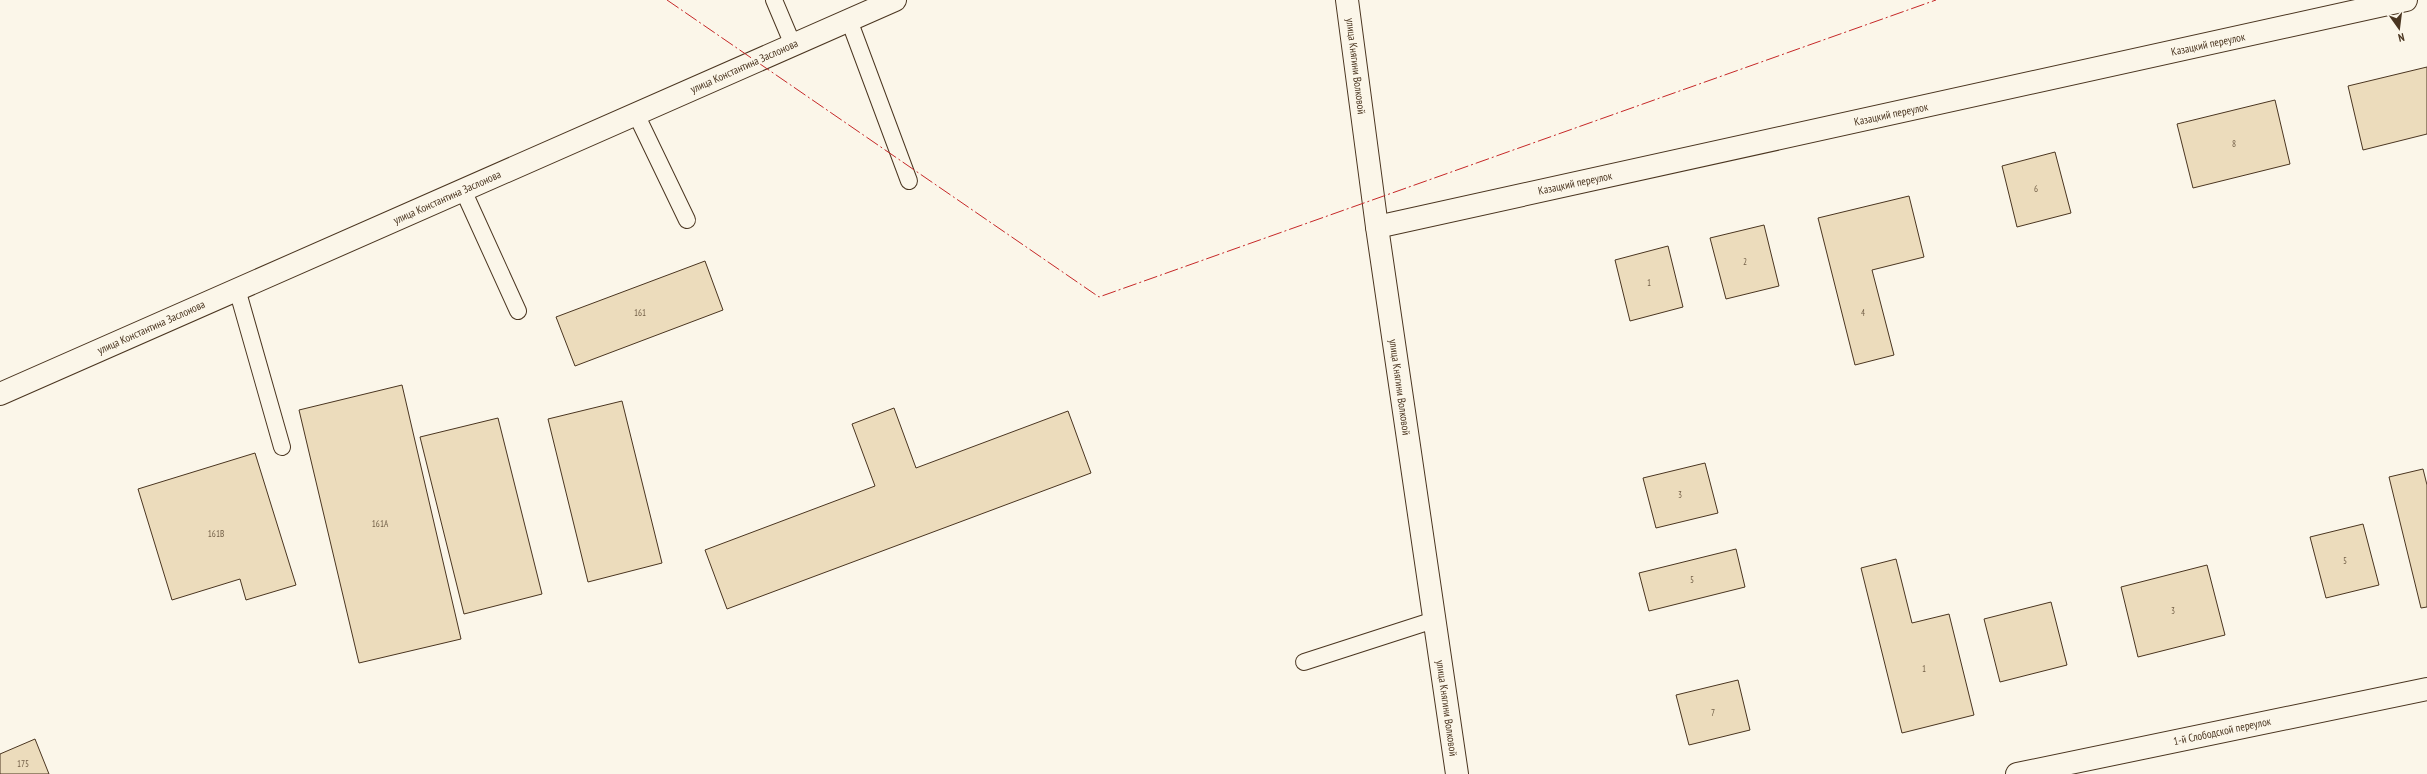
<svg xmlns="http://www.w3.org/2000/svg" width="2427" height="774" viewBox="0 0 2427 774" font-family="'PT Sans Narrow',sans-serif">
	<style>
		.building { fill: #ecdcbc; stroke: #4a3520 }
		.lines { fill: none; stroke-linecap: round; stroke-linejoin: round }
		.service-casing { stroke: #4a3520; stroke-width: 18 }
		.minor-casing { stroke: #4a3520; stroke-width: 24 }
		.tertiary-casing { stroke: #4a3520; stroke-width: 24 }
		.service { stroke: #fbf6e9; stroke-width: 16 }
		.minor { stroke: #fbf6e9; stroke-width: 22 }
		.tertiary { stroke: #fbf6e9; stroke-width: 22 }
		.power { stroke: #c62828; stroke-width: 1; stroke-dasharray: 14 3 2 3; stroke-linecap: butt }
		.labels { text-anchor: middle; stroke-width: 3; stroke-linejoin: round; paint-order: stroke }
		.number-label { font-size: 9px; fill: #725f47 }
		.street-label { font-size: 11px; fill: #4a3520; stroke: #fbf6e9 }
	</style>
	<rect width="100%" height="100%" fill="#fbf6e9"/>
	<g class="building">
		<polygon points="2427,67 2427,134 2363,150 2348,86"/>
		<polygon points="2275,100 2290,164 2193,188 2177,124"/>
		<polygon points="2055,152 2071,213 2017,227 2002,166"/>
		<polygon points="1909,196 1924,257 1872,270 1894,355 1855,365 1818,218"/>
		<polygon points="1764,225 1779,286 1726,299 1710,238"/>
		<polygon points="1668,246 1683,307 1630,321 1615,260"/>
		<polygon points="705,261 723,310 575,366 556,317"/>
		<polygon points="402,385 461,639 359,663 299,410"/>
		<polygon points="622,401 662,563 588,582 548,419"/>
		<polygon points="894,408 916,468 1068,411 1091,473 727,609 705,550 875,486 852,424"/>
		<polygon points="498,418 542,594 464,614 420,437"/>
		<polygon points="255,453 296,585 246,600 240,579 172,600 138,489"/>
		<polygon points="1705,463 1718,513 1656,528 1643,478"/>
		<polygon points="2423,469 2427,485 2427,607 2421,608 2389,477"/>
		<polygon points="2363,524 2379,585 2326,598 2310,537"/>
		<polygon points="1736,549 1745,587 1649,611 1639,573"/>
		<polygon points="1896,559 1912,623 1949,614 1974,715 1902,733 1861,568"/>
		<polygon points="2207,565 2225,635 2138,657 2121,587"/>
		<polygon points="2051,602 2067,665 2000,682 1984,619"/>
		<polygon points="1738,680 1750,730 1689,745 1676,695"/>
		<polygon points="35,739 49,774 0,774 0,754"/>
	</g>
	<g class="lines">
		<defs>
			<g id="service">
				<polyline points="774,0 793,45"/>
				<polyline points="849,20 909,181"/>
				<polyline points="636,114 687,220"/>
				<polyline points="463,190 518,311"/>
				<polyline points="237,289 282,447"/>
				<polyline points="1304,662 1434,620"/>
			</g>
			<g id="minor">
				<polyline points="1347,0 1377,227 1457,774"/>
				<polyline points="1377,227 2406,0"/>
				<polyline points="2017,774 2427,689"/>
			</g>
			<polyline id="tertiary" points="0,394 895,0"/>
		</defs>
		<use href="#service" class="service-casing"/>
		<use href="#minor" class="minor-casing"/>
		<use href="#tertiary" class="tertiary-casing"/>
		<use href="#service" class="service"/>
		<use href="#minor" class="minor"/>
		<use href="#tertiary" class="tertiary"/>
		<polyline class="power" points="667,0 1099,297 1936,0"/>
	</g>
	<g class="labels">
		<g class="number-label">
			<text x="2234" y="147">8</text>
			<text x="2036" y="192">6</text>
			<text x="1745" y="265">2</text>
			<text x="1649" y="286">1</text>
			<text x="640" y="316">161</text>
			<text x="1863" y="316">4</text>
			<text x="1680" y="498">3</text>
			<text x="380" y="527">161А</text>
			<text x="216" y="537">161В</text>
			<text x="2345" y="564">5</text>
			<text x="1692" y="583">5</text>
			<text x="2173" y="614">3</text>
			<text x="1924" y="672">1</text>
			<text x="1713" y="716">7</text>
			<text x="23" y="767">175</text>
		</g>
		<g class="street-label">
			<text transform="translate(2208 44) rotate(-12)" y="4">Казацкий переулок</text>
			<text transform="translate(744 66) rotate(-24)" y="4">улица Константина Заслонова</text>
			<text transform="translate(1356 66) rotate(83)" y="4">улица Княгини Волковой</text>
			<text transform="translate(1891 114) rotate(-12)" y="4">Казацкий переулок</text>
			<text transform="translate(1575 183) rotate(-12)" y="4">Казацкий переулок</text>
			<text transform="translate(447 197) rotate(-24)" y="4">улица Константина Заслонова</text>
			<text transform="translate(151 327) rotate(-24)" y="4">улица Константина Заслонова</text>
			<text transform="translate(1400 387) rotate(82)" y="4">улица Княгини Волковой</text>
			<text transform="translate(1447 708) rotate(82)" y="4">улица Княгини Волковой</text>
			<text transform="translate(2222 731) rotate(-12)" y="4">1-й Слободской переулок</text>
		</g>
	</g>
	<g transform="translate(2399 28) rotate(166)" stroke="#fbf6e9" stroke-width="3" paint-order="stroke">
	<path d="M0-3L7 15L0 10L-7 15Z" fill="#4a3520"/>
	<text y="-6" font-size="11" font-weight="bold" text-anchor="middle" fill="#4a3520">N</text>
	</g>
</svg>
